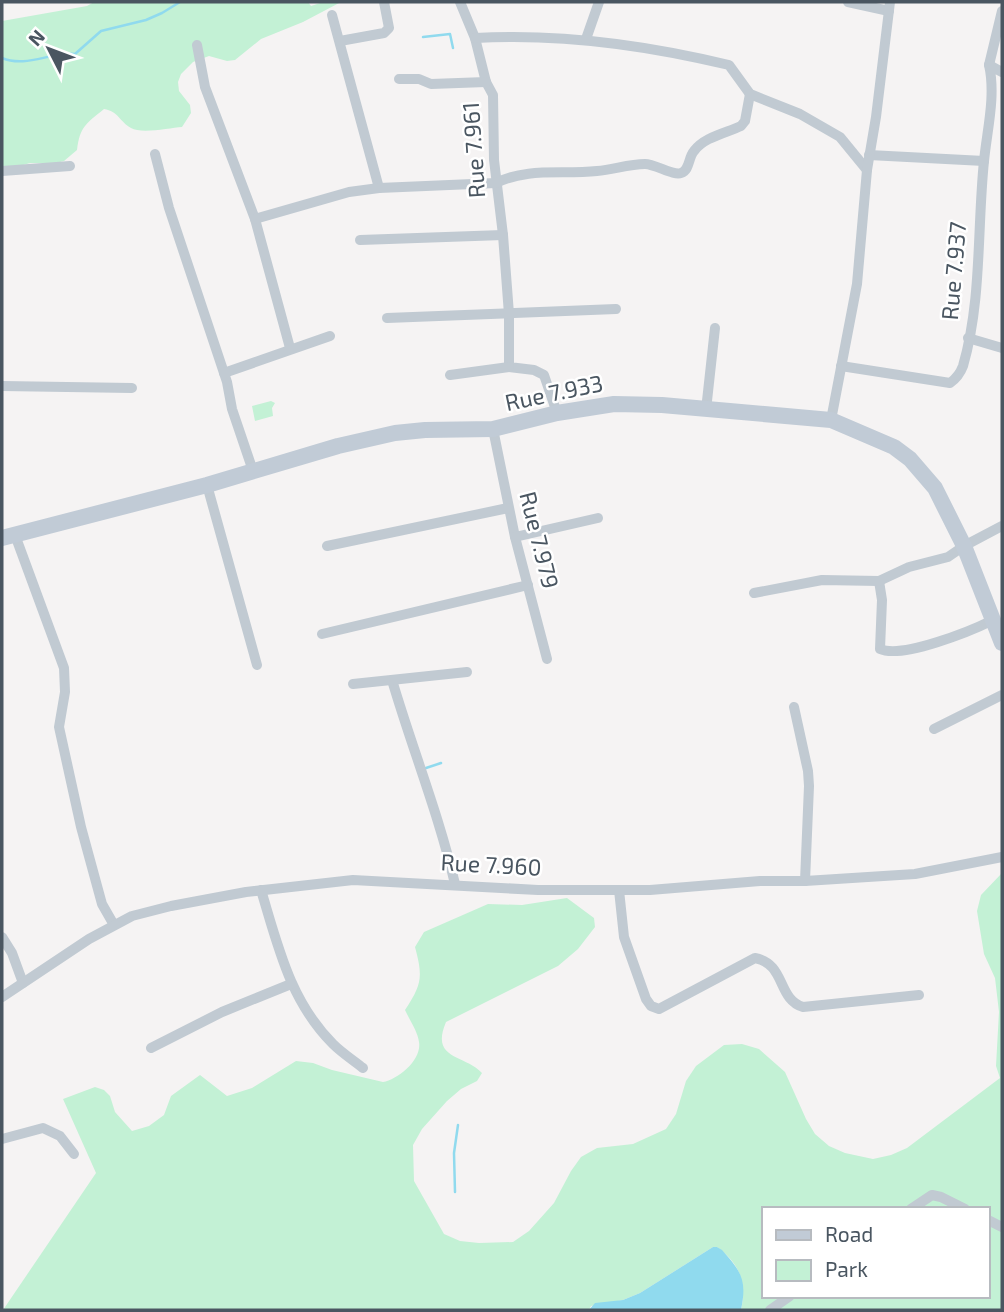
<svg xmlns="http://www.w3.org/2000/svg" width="1004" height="1312" viewBox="0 0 1004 1312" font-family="'Exo 2',sans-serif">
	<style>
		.green { fill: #c3f1d5; fill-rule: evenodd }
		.water { fill: #90daee }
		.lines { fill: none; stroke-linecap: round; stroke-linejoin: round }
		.stream { stroke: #90daee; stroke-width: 2.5 }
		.street { stroke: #c1cad2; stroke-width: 10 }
		.secondary { stroke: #c1cbd6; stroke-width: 16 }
		.labels { text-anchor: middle; stroke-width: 5; stroke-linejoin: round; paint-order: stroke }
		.street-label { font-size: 23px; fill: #4a5661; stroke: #fff }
	</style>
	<rect width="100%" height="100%" fill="#f5f3f3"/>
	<g class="green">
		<path d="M94,2H308L311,6L323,2H341L303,22L261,39L235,60L227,61L209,56L193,62L181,74L178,82L179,91L190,105L191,113L182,127C170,128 141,134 131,128C120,122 118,111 104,109C86,124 80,126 77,150L64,161L56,163H30L13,168L2,167V21L87,6Z"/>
		<polygon points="271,401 275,403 272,408 273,416 255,421 252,406"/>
		<path d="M1002,873V1310H741C747,1284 740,1263 717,1247H713L640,1293L623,1300L591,1306L589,1310H3L96,1173L63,1099L95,1087L104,1090L110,1096L115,1112L132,1131L149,1126L164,1115L171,1096L200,1075L227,1096L252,1088L296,1061L313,1063L332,1070L383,1082C398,1079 422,1060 419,1042C418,1032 409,1019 405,1010C422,984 423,977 415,947L424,932L488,904L522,905L567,898L594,918L595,927L578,949L558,966L446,1022C430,1060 464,1054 482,1073L477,1081L461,1089L447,1101L422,1129L413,1145L414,1181L444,1234L460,1241L479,1243L513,1242L529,1231L554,1203L571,1171L581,1157L597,1148L633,1144L666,1129L676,1114L686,1081L696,1066L724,1045L742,1044L759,1049L785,1072L806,1119L815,1134L829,1146L845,1153L873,1159L891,1155L907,1148L1000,1078L996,1066L999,1012L995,978L984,954L977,911L981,895ZM764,1209H988V1296H764Z"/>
	</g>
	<path class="water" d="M713,1247H717L722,1250C742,1272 747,1281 741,1310H589L595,1303L623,1300L640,1293Z"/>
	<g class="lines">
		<g class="stream">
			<polyline points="423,37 450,34 453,48"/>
			<path d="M2,58C26,68 50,52 75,54L101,31L146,20L162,13L180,2"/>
			<polyline points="426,768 441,763"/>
			<polyline points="455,1192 454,1153 458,1125"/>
		</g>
		<g class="street">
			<polyline points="460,2 475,38 486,82 493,95 494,160 503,235 509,314 509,367 534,370 544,375 557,413"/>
			<polyline points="848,2 889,11"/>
			<polyline points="332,15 379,188"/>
			<path d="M475,38C561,33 646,45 729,65L750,94L800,114L840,137L867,170"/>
			<polyline points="586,39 599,2"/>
			<polyline points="340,41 384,33 389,28 384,2"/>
			<polyline points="197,45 205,87 255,219 290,348"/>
			<polyline points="989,65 1002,11"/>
			<polyline points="399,79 419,79 431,84 486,82"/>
			<polyline points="155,154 169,208 227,382 232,409 253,471"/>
			<polyline points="869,155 984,161"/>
			<polyline points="2,171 70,166"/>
			<path d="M255,219L349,192L379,188L496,183C528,167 562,175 597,171C613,170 628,164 645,164C655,164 674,176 681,173C690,170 688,158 694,151C704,137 726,133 741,126L745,121L750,94"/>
			<polyline points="360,240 503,235"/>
			<polyline points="387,318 616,309"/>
			<polyline points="968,338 1002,348"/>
			<path d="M841,366L950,383C957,378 960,374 963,366C982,300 977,229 984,161C987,130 996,96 989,65L1002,72"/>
			<polyline points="224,373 330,336"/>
			<polyline points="450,375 509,367"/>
			<polyline points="2,386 132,388"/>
			<polyline points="706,410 715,328"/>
			<polyline points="831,420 857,284 867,170 876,117 890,2"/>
			<polyline points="493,429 515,537 547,659"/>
			<polyline points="207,485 257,665"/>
			<polyline points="15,535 64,668 65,692 59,727 81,827 102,904 114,925"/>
			<polyline points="515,537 598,518"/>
			<polyline points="327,546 508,508"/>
			<path d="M879,581L882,600L880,649C902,659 971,631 993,620"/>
			<polyline points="754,593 822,580 879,581 909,567 948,557 964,546 1002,526"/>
			<polyline points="322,634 528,585"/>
			<path d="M392,680C412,748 439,815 455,884"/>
			<polyline points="353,684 467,672"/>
			<polyline points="794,707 808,771 809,786 805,881"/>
			<polyline points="934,729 1002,695"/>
			<path d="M261,890C278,946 290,1001 333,1044C342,1053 353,1060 363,1068"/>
			<path d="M619,890L624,937L646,999L651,1006L659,1009L755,958C786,964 777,999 803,1007L919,995"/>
			<polyline points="2,937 12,953 23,983"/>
			<polyline points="2,997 89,939 132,916 171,906 246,892 353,880 538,890 650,890 760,881 805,881 915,874 1002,857"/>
			<polyline points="151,1048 222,1012 291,984"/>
			<polyline points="2,1139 43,1128 60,1136 74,1154"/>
			<polyline points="911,1209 932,1195 941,1197 965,1209"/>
			<polyline points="988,1220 1002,1227"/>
			<polyline points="770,1310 790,1296"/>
		</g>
		<polyline class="secondary" points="2,538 207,485 338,446 395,433 425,430 493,429 557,413 614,404 662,405 831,420 894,447 910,459 935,488 964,546 1002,643"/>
	</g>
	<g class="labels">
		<g class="street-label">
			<text transform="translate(474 150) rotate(-94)" y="8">Rue 7.961</text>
			<text transform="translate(954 271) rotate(-85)" y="8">Rue 7.937</text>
			<text transform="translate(554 393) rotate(-12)" y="8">Rue 7.933</text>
			<text transform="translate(539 540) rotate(76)" y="8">Rue 7.979</text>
			<text transform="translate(491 865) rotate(3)" y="8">Rue 7.960</text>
		</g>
	</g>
	<rect width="1004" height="1312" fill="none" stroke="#4a5661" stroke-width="7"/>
	<rect x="762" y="1207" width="228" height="91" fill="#ffffff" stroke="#b7bbc0" stroke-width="2"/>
	<rect x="776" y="1230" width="35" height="10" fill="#c1cbd6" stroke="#b7bbc0" stroke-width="2"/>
	<text x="825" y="1242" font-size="21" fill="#4a5661">Road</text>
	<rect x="776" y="1260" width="35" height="21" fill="#c3f1d5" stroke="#b7bbc0" stroke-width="2"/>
	<text x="825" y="1277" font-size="21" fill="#4a5661">Park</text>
	<g transform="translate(49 49) rotate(312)" stroke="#ffffff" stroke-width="5" paint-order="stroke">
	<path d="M0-5L12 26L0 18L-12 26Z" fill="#4a5661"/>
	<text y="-10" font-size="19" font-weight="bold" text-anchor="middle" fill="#4a5661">N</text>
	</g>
</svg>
